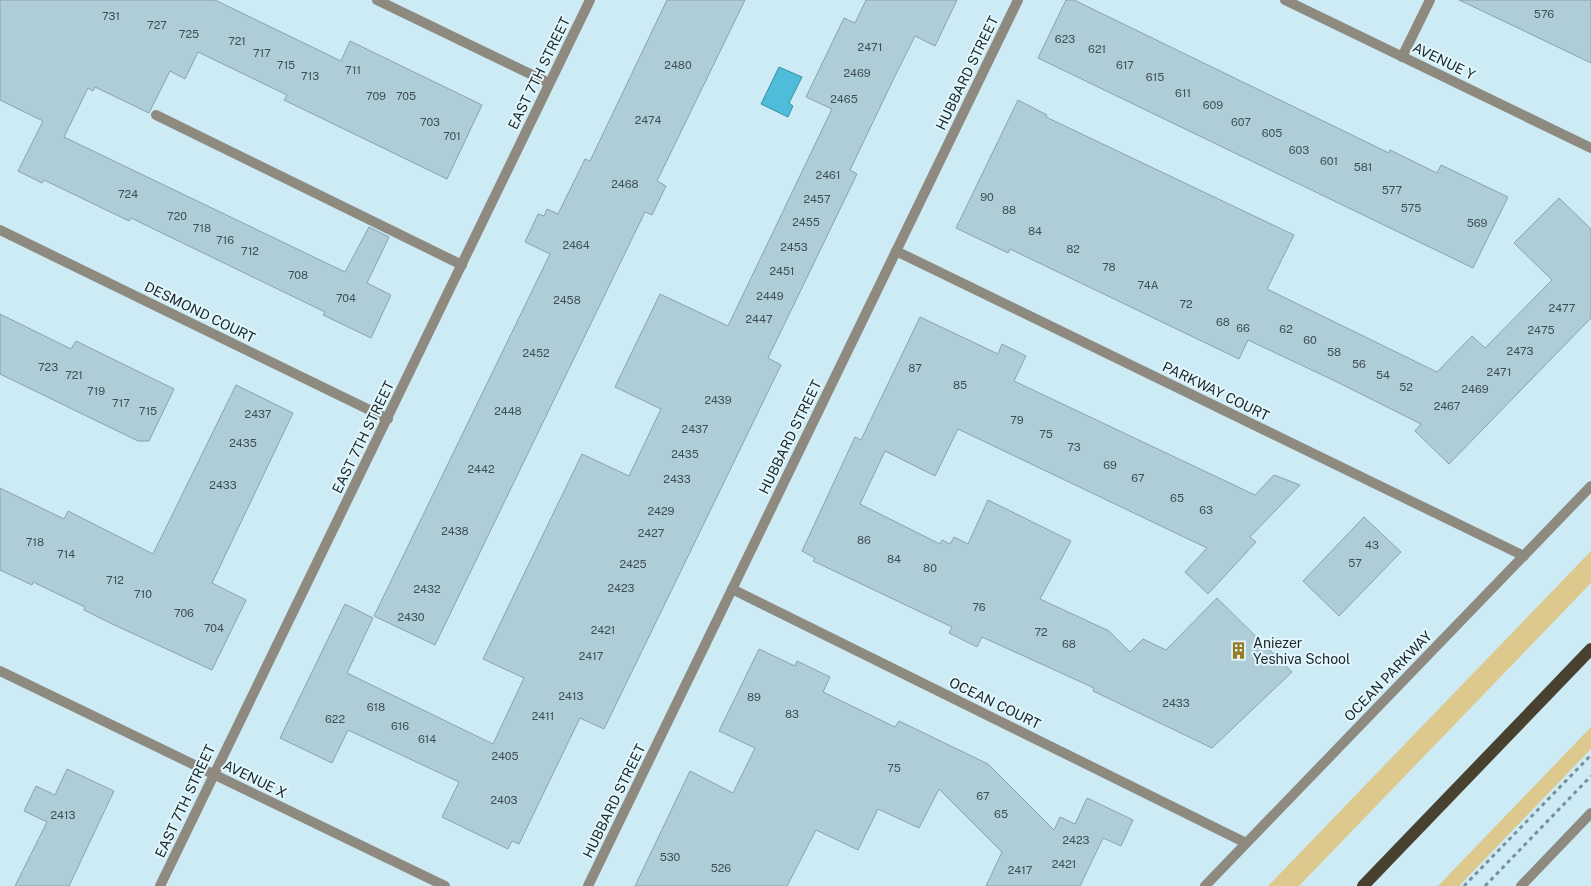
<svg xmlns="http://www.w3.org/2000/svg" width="1591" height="886" viewBox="0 0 1591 886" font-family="'Public Sans',sans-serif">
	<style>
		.green { fill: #ddc98e }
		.water { fill: #4ebdda; stroke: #3e8fa5 }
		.building { fill: #afcdd7; stroke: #87a4ad }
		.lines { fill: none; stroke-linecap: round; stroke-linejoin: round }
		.path { stroke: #7a9098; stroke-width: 3; stroke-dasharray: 4 4; stroke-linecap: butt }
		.service { stroke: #8e8a80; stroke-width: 10 }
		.minor { stroke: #8e8a80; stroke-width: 10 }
		.primary { stroke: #48412f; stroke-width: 12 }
		.labels { text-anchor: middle; stroke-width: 4; stroke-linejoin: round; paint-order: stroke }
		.number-label { font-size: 11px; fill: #3e4f54 }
		.street-label { font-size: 14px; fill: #192529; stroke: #e3f6fc }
		.poi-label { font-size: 14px; fill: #192529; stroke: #e3f6fc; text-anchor: start }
	</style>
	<rect width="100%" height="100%" fill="#ccebf5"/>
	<g class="green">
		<polygon points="1591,551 1591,583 1299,886 1268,886"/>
		<polygon points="1591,727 1591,749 1459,886 1438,886"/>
	</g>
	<polygon class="water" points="779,67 802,77 789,103 793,106 788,117 761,104"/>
	<g class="building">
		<polygon points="0,0 215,0 341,61 350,41 482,105 447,179 284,100 287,95 198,52 185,79 170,71 149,113 95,87 93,91 88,88 64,137 345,272 369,227 389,237 367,283 391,295 371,338 323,315 325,312 131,218 129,221 44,180 42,183 18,171 43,121 0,100"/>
		<polygon points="667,0 745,0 657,181 666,186 652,215 645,212 435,645 374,616 550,254 525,242 538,214 544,216 547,209 558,214 585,159 590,161"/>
		<polygon points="866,0 957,0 935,46 915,36 895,76 850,170 857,174 768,358 781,365 604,729 580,718 519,844 512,841 508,849 442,817 459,782 348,730 332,763 280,738 345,604 373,618 347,673 493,744 524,678 483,659 582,454 629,476 661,409 615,387 660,294 728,326 832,109 806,97 844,18 855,23"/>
		<polygon points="1066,0 1074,0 1389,153 1390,150 1437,173 1441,165 1508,197 1473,268 1038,58"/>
		<polygon points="1459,0 1591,0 1591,63 1518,28"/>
		<polygon points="1018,100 1047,115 1046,117 1294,235 1267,289 1437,372 1472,336 1485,348 1552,280 1514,243 1559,198 1591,229 1591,318 1449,464 1415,431 1421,424 1335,381 1248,340 1239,359 1010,249 1008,253 956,228"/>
		<polygon points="0,314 71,349 76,341 174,389 149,441 138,441 0,374"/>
		<polygon points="920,317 998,354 1002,344 1026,356 1014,381 1255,495 1274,475 1300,485 1250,537 1256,542 1208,594 1185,572 1207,548 958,429 935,476 885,451 860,504 940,544 942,540 950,544 954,537 968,544 988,500 1071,541 1040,599 1109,631 1130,652 1143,639 1166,650 1217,598 1292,672 1212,748 1093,691 1094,688 982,637 977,647 949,633 952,627 813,561 815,558 802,551 855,437 861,440"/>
		<polygon points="236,385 293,413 212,583 246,600 212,670 110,623 84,610 85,607 33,582 32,585 0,570 0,488 64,519 68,511 153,554"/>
		<polygon points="1364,517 1401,552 1339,616 1303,581"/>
		<polygon points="759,649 795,666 797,661 830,677 823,692 895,727 899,721 988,764 1054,830 1060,817 1075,824 1087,798 1133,820 1121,846 1103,838 1080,886 986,886 1002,852 939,789 919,828 878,809 858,850 816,830 787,886 635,886 690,771 733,793 755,748 719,731"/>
		<polygon points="67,769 114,791 69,886 15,886 47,822 24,811 36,786 55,795"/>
	</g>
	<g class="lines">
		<g class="path">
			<polyline points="1464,886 1591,755"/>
			<polyline points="1485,886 1591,776"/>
		</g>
		<polyline class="service" points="156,115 462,265"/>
		<g class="minor">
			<polyline points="377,0 549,83"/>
			<polyline points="1285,0 1591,148"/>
			<polyline points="1402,57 1430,0"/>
			<polyline points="0,230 388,419"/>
			<polyline points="896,251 1524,556"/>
			<polyline points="732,589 1246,843"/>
			<polyline points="0,671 445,886"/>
			<polyline points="160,886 590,0"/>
			<polyline points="588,886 1018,0"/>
			<polyline points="1205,886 1591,486"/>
			<polyline points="1521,886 1591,813"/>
		</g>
		<polyline class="primary" points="1363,886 1591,649"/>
	</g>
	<defs>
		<symbol id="building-bare" viewBox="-9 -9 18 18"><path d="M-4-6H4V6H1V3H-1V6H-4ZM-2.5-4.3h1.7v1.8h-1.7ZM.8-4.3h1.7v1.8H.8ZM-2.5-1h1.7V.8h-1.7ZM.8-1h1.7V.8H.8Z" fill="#967b23" stroke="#e3f6fc" stroke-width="2.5" paint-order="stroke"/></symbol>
	</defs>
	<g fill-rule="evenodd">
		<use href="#building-bare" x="1226" y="638" width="25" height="25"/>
	</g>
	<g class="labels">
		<g class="number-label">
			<text x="1544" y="18">576</text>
			<text x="111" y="20">731</text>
			<text x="157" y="29">727</text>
			<text x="189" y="38">725</text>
			<text x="1065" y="43">623</text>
			<text x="237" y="45">721</text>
			<text x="870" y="51">2471</text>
			<text x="1097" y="53">621</text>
			<text x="262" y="57">717</text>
			<text x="286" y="69">715</text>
			<text x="678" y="69">2480</text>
			<text x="1125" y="69">617</text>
			<text x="353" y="74">711</text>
			<text x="857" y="77">2469</text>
			<text x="310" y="80">713</text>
			<text x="1155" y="81">615</text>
			<text x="1183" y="97">611</text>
			<text x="376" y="100">709</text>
			<text x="406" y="100">705</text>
			<text x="844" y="103">2465</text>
			<text x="1213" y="109">609</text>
			<text x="648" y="124">2474</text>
			<text x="430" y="126">703</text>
			<text x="1241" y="126">607</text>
			<text x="1272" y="137">605</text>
			<text x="452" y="140">701</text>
			<text x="1299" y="154">603</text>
			<text x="1329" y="165">601</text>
			<text x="1363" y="171">581</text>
			<text x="828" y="179">2461</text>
			<text x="625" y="188">2468</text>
			<text x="1392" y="194">577</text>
			<text x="128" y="198">724</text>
			<text x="987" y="201">90</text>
			<text x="817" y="203">2457</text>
			<text x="1411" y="212">575</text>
			<text x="1009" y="214">88</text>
			<text x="177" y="220">720</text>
			<text x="806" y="226">2455</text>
			<text x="1477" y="227">569</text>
			<text x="202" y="232">718</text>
			<text x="1035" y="235">84</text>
			<text x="225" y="244">716</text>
			<text x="576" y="249">2464</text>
			<text x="794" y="251">2453</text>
			<text x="1073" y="253">82</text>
			<text x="250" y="255">712</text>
			<text x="1109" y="271">78</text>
			<text x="782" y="275">2451</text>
			<text x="298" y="279">708</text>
			<text x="1148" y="289">74A</text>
			<text x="770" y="300">2449</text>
			<text x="346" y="302">704</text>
			<text x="567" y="304">2458</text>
			<text x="1186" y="308">72</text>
			<text x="1562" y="312">2477</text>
			<text x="759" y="323">2447</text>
			<text x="1223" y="326">68</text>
			<text x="1243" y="332">66</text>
			<text x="1286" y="333">62</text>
			<text x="1541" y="334">2475</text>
			<text x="1310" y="344">60</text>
			<text x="1520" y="355">2473</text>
			<text x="1334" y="356">58</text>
			<text x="536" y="357">2452</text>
			<text x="1359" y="368">56</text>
			<text x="48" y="371">723</text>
			<text x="915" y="372">87</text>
			<text x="1499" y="376">2471</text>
			<text x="74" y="379">721</text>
			<text x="1383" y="379">54</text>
			<text x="960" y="389">85</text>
			<text x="1406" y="391">52</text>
			<text x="1475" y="393">2469</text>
			<text x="96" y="395">719</text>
			<text x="718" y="404">2439</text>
			<text x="121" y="407">717</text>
			<text x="1447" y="410">2467</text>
			<text x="148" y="415">715</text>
			<text x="508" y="415">2448</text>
			<text x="258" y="418">2437</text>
			<text x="1017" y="424">79</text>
			<text x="695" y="433">2437</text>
			<text x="1046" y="438">75</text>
			<text x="243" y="447">2435</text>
			<text x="1074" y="451">73</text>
			<text x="685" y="458">2435</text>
			<text x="1110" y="469">69</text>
			<text x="481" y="473">2442</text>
			<text x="1138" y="482">67</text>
			<text x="677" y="483">2433</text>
			<text x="223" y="489">2433</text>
			<text x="1177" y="502">65</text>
			<text x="1206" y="514">63</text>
			<text x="661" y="515">2429</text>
			<text x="455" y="535">2438</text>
			<text x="651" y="537">2427</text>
			<text x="864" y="544">86</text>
			<text x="35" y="546">718</text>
			<text x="1372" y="549">43</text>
			<text x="66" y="558">714</text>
			<text x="894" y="563">84</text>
			<text x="1355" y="567">57</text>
			<text x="633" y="568">2425</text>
			<text x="930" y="572">80</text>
			<text x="115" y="584">712</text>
			<text x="621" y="592">2423</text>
			<text x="427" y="593">2432</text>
			<text x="143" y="598">710</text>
			<text x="979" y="611">76</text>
			<text x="184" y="617">706</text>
			<text x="411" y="621">2430</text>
			<text x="214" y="632">704</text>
			<text x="603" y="634">2421</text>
			<text x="1041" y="636">72</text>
			<text x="1069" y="648">68</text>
			<text x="591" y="660">2417</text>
			<text x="571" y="700">2413</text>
			<text x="754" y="701">89</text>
			<text x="1176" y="707">2433</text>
			<text x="376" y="711">618</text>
			<text x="792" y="718">83</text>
			<text x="543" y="720">2411</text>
			<text x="335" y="723">622</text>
			<text x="400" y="730">616</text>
			<text x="427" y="743">614</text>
			<text x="505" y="760">2405</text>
			<text x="894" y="772">75</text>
			<text x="983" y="800">67</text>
			<text x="504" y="804">2403</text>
			<text x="1001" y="818">65</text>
			<text x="63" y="819">2413</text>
			<text x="1076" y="844">2423</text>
			<text x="670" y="861">530</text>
			<text x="1064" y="868">2421</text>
			<text x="721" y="872">526</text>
			<text x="1020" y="874">2417</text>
		</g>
		<g class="street-label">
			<text transform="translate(1444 61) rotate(26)" y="5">AVENUE Y</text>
			<text transform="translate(539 73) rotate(-64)" y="5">EAST 7TH STREET</text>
			<text transform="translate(967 73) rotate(-64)" y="5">HUBBARD STREET</text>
			<text transform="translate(200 312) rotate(26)" y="5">DESMOND COURT</text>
			<text transform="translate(1216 391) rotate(26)" y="5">PARKWAY COURT</text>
			<text transform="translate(363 437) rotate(-64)" y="5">EAST 7TH STREET</text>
			<text transform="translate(790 437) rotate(-64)" y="5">HUBBARD STREET</text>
			<text transform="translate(1388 676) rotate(-46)" y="5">OCEAN PARKWAY</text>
			<text transform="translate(995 703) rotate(26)" y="5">OCEAN COURT</text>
			<text transform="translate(255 779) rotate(26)" y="5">AVENUE X</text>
			<text transform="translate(185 801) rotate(-65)" y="5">EAST 7TH STREET</text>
			<text transform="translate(614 801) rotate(-64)" y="5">HUBBARD STREET</text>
		</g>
		<g class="poi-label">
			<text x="1253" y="648">Aniezer<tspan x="1253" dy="16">Yeshiva School</tspan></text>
		</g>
	</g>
</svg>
